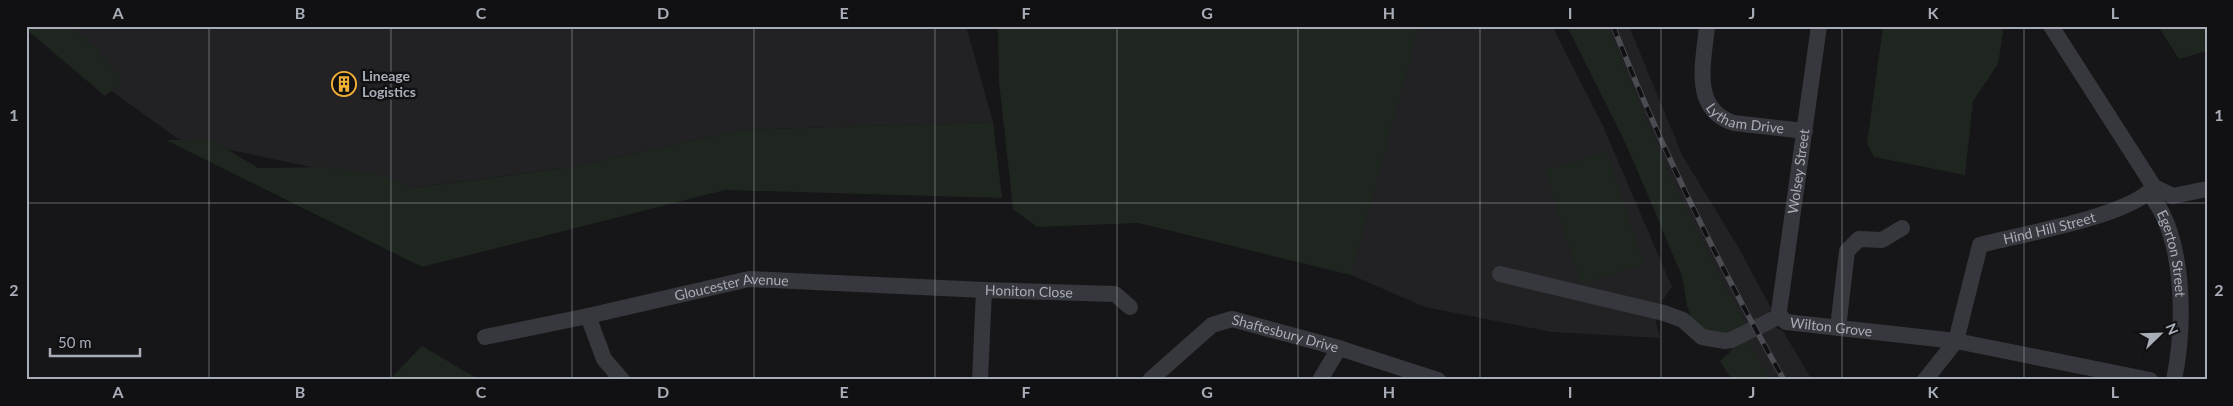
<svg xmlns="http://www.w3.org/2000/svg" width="2233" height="406" viewBox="0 0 2233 406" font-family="Lato,sans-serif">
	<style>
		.built { fill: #222225 }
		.green { fill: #1e261f }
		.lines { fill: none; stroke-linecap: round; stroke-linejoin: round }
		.minor { stroke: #37383d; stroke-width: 16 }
		.rail-casing { stroke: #4a4c52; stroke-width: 5.5 }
		.rail { stroke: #111113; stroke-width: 4; stroke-dasharray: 11; stroke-linecap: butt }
		.grid { fill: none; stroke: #a8adb8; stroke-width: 1; stroke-opacity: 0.55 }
		.labels { text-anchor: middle; stroke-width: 5; stroke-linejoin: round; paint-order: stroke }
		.poi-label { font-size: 14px; font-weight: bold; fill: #a8adb8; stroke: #111113; text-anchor: start }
		.street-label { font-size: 14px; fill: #a8adb8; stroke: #111113 }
		.neatline { fill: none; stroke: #a8adb8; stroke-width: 2 }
		.grid-label { font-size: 16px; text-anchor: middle; font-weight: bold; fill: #a8adb8 }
	</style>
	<rect width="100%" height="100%" fill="#161618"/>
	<g class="built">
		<polygon points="26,26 966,26 993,122 741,130 572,167 411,188 178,139 26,29"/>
		<polygon points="1131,26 1552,26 1603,126 1672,287 1658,307 1656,322 1660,338 1552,332 1425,307 1351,275 1139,223"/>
		<polygon points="1591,26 1629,26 1682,155 1737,245 1771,308 1768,315 1732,334"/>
		<polygon points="1769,325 1783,331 1812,380 1747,380 1730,352 1737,342"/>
	</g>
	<g class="green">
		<polygon points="26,26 70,26 95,47 123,80 105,96 26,29"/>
		<polygon points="998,26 1419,26 1351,275 1139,223 1037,227 1013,209 999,81"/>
		<path d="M1567,26H1607L1662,158L1699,238L1747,326C1731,335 1713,340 1698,326C1682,310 1688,288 1679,269C1660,225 1642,179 1622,136C1604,99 1585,63 1567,26Z"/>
		<polygon points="1883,26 2004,26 1998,64 1973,101 1965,175 1874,157 1867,143"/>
		<polygon points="2158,26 2207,26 2207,51 2179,59"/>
		<polygon points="993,122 1002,198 725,190 422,267 166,140 210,139 258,168 326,167 381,175 412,188 572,167 741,130"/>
		<polygon points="1607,151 1643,264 1581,284 1545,170"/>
		<polygon points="1747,340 1771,380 1732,380 1720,361 1737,346"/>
		<polygon points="422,346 480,380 389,380"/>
	</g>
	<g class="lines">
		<g class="minor">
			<path id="s1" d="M1707,26C1704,61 1690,109 1734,123L1805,131"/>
			<polyline points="2051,26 2154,187 2173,196 2207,189"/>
			<path id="s2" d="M2149,193C2186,237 2185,326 2174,380"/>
			<polyline points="1500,274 1664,313 1683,320 1702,337 1725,341 1731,340 1780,316"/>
			<polyline points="588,316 604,359 622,380"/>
			<path id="s3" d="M1780,316L1786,322L1956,341L2150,380"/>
			<path id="s4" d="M1780,316L1779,311L1819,26"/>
			<polyline points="1838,328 1847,251 1859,239 1882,240 1902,228"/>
			<path id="s5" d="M485,337L588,316L749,279L984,290"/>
			<path id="s6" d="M980,380L984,290L1115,294L1130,307"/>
			<path id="s7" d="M1150,380L1212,325L1232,319L1339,348L1438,380"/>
			<polyline points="1320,380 1339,348"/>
			<path id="s8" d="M1925,380L1956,341L1980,245C2021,234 2128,217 2154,187"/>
		</g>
		<defs>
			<path id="rail" d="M1613,26C1661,148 1719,266 1784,380"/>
		</defs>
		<use href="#rail" class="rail-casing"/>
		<use href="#rail" class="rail"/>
	</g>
	<path class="grid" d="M209,26V380M391,26V380M572,26V380M754,26V380M935,26V380M1117,26V380M1298,26V380M1480,26V380M1661,26V380M1842,26V380M2024,26V380M26,203H2207"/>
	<defs>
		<symbol id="building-ring" viewBox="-11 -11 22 22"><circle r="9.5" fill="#111113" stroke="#f2b134" stroke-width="1.5"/><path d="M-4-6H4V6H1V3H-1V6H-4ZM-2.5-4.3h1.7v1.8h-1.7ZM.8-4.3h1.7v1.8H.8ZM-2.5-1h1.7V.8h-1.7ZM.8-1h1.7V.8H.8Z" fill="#f2b134"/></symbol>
	</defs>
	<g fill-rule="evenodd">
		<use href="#building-ring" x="330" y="70" width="28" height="28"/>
	</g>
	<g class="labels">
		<g class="poi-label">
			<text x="362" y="81">Lineage<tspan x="362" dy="16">Logistics</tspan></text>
		</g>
		<g class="street-label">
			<text dy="5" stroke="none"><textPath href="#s1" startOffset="121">Lytham Drive</textPath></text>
			<text dy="5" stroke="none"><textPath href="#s4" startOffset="146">Wolsey Street</textPath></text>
			<text dy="5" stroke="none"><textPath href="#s8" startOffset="220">Hind Hill Street</textPath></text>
			<text dy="5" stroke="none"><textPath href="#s2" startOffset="66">Egerton Street</textPath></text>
			<text dy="5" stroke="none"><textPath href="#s5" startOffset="252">Gloucester Avenue</textPath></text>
			<text dy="5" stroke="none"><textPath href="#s6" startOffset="135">Honiton Close</textPath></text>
			<text dy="5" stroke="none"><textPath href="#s3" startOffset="54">Wilton Grove</textPath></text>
			<text dy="5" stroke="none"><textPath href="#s7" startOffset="159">Shaftesbury Drive</textPath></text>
		</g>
	</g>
	<rect width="2233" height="406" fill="none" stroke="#111113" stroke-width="55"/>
	<g transform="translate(2160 334) rotate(67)" stroke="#111113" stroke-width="4" paint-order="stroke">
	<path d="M0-4L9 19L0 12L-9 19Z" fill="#a8adb8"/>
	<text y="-8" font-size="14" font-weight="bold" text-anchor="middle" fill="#a8adb8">N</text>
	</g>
	<path d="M50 348v8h90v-8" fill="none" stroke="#a8adb8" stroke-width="2.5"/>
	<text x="58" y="348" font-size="15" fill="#a8adb8" stroke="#111113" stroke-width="4" paint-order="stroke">50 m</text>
	<rect x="28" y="28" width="2178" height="350" class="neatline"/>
	<g class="grid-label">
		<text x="118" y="19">A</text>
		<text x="300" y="19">B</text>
		<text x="481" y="19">C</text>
		<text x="663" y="19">D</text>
		<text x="844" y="19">E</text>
		<text x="1026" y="19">F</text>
		<text x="1207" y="19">G</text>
		<text x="1389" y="19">H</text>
		<text x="1570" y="19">I</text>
		<text x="1752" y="19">J</text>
		<text x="1933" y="19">K</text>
		<text x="2115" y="19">L</text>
		<text x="14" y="121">1</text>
		<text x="2219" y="121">1</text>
		<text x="14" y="296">2</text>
		<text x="2219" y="296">2</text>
		<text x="118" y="398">A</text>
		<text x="300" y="398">B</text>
		<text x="481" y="398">C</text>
		<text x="663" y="398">D</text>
		<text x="844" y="398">E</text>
		<text x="1026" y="398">F</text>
		<text x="1207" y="398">G</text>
		<text x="1389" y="398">H</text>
		<text x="1570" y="398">I</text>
		<text x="1752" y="398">J</text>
		<text x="1933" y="398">K</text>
		<text x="2115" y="398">L</text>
	</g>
</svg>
